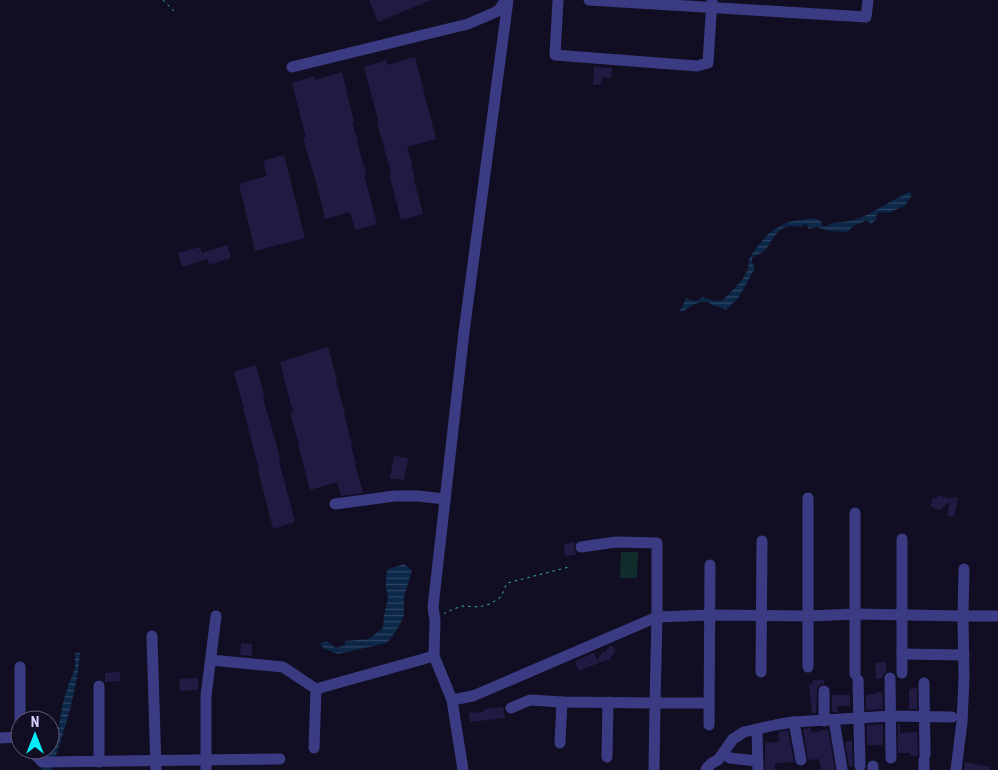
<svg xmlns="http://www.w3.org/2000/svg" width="998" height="770" viewBox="0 0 998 770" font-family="'Roboto Condensed',sans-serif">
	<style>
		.green { fill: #112d2b }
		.water { fill: url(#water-rules) }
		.building { fill: #211b44 }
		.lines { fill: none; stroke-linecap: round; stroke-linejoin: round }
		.path { stroke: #30b4a5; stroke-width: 1; stroke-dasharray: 2.5 4; stroke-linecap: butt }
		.minor { stroke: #3a3b82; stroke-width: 11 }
	</style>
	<defs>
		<pattern id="water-rules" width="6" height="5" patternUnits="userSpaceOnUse" patternTransform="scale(1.25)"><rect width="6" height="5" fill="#0d2748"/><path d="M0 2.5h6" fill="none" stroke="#2f4563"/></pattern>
	</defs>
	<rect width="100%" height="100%" fill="#110e23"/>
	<polygon class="green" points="621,552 638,552 637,578 620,578"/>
	<g class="water">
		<path d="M909,192L911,193V197L908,200L905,206L888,213L882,212L877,213L876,220L871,224L867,220L852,227L848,232L829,231L816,227L809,229L806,224L801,227C788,224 781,227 773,238C770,241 769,246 766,249C763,253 757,255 752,258V263L755,269C749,277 746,286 740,295C737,301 730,305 726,310C720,306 720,308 714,306C709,304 711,302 706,302C695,300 688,311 679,312L683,306L686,298L693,301L699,300L702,297L715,301H721L727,296L742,280L748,269L749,259L754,251L768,234L775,229L788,222L815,218L822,222V226H827C832,221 842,223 849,221C864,218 874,211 888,203C895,199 902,196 909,192Z"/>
		<polygon points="404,564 412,570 404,597 404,615 398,628 387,643 338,654 323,648 320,643 327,641 336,648 345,645 345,641 369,639 383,628 384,616 388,597 386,587 386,575 388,569"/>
		<path d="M75,653H80C77,693 64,732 51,770H41L57,736L63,703L69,683L75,669Z"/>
	</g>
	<g class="building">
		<polygon points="369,0 431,0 378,22"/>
		<polygon points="415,57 436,139 407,147 412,164 411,164 415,180 414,180 423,214 401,220 389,173 391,172 377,123 379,123 364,67 386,60 387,65"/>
		<polygon points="594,67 612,68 611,78 602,77 602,83 598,85 593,85"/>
		<polygon points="342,72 354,122 352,122 358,142 357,142 366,174 364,175 377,224 355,230 350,212 325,219 318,189 303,138 306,137 292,83 314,76 315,80"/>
		<polygon points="284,155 305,238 255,251 239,184 267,176 263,161"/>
		<polygon points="227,245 231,258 209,265 207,259 182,267 178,253 200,247 202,253"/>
		<polygon points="328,347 337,380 336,380 345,414 344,414 352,446 351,446 356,463 355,464 363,493 341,496 337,482 310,490 298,444 299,444 290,413 293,412 280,362"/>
		<polygon points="256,365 265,398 263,398 277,446 280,460 279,461 295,522 273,529 258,470 259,469 243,409 244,408 234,372"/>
		<polygon points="394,456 408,458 404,480 390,478"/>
		<polygon points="938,495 951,499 951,497 958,498 954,517 947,516 950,502 939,510 930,506 933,498 937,498"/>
		<polygon points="574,542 574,548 576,555 565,556 564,544"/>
		<polygon points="241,643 252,644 252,656 240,655"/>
		<polygon points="611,645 616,650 608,661 606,660 579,671 575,661 594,653 597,660 603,652 604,653"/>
		<polygon points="886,662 886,672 883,675 882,678 876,679 875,663"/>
		<polygon points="120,672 120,681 105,682 105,673"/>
		<polygon points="198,678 198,690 180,691 179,679"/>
		<polygon points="813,680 824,680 824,684 820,685 817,688 816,713 812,713 809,684 813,683"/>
		<polygon points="917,688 917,709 909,709 909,689"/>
		<polygon points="882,692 883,709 866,710 866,695 875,694 875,693"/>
		<polygon points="832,695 850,695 850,706 837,706 838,712 832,712"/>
		<polygon points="503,707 505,718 470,722 469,713 484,712 484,709"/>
		<polygon points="883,724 883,745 867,745 867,725"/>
		<polygon points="898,724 900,724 900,733 917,732 918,756 910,756 910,753 898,753"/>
		<polygon points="810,728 812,733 828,729 835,770 821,770 819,759 808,760 803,729"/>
		<polygon points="788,730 794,762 775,763 775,770 765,770 765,743 779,742 779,732"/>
		<polygon points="852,741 853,766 849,767 845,742"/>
		<polygon points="965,762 990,767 990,770 964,770"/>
	</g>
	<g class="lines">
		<g class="path">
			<polyline points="163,0 176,13"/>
			<polyline points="444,614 446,612 462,606 479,607 490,604 501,597 507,583 569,567"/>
		</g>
		<g class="minor">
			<polyline points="558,0 555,55 697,66 708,63 712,0"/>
			<polyline points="589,0 866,17 868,0"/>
			<polyline points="292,67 468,24 498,11 506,0"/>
			<polyline points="335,504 395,496 418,496 445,499"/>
			<polyline points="902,539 902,673"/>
			<polyline points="964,569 963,616 998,616"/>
			<polyline points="152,636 156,770"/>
			<polyline points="902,654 964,655"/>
			<polyline points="211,660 283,667 316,689 434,656"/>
			<polyline points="20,667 20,720"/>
			<polyline points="808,667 808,498"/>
			<polyline points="761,672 762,541"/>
			<polyline points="855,674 855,513"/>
			<polyline points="890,678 891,758"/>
			<polyline points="858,680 860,766"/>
			<polyline points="924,683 925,755"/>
			<polyline points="99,686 99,762"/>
			<polyline points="824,691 824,721"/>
			<polyline points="452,700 473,696 657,617 657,543 616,542 581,547"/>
			<polyline points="709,703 655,703 657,617 710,615 809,616 855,614 963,616 964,678 962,722 956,770"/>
			<polyline points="511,708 530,700 562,702 655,703 654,770"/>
			<polyline points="834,720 842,769"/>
			<polyline points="794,722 801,760"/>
			<polyline points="709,725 710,565"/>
			<polyline points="757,730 758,770"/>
			<polyline points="0,738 20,737"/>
			<polyline points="560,743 562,702"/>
			<polyline points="314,748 316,689"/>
			<polyline points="31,750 42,762 280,759"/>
			<polyline points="723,753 730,758 758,761"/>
			<polyline points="607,757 608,702"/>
			<polyline points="924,760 924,770"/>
			<polyline points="873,766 873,770"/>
			<polyline points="206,770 206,696 216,616"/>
			<polyline points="463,770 452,700 434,656 435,620 433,607 464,332 508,0"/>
			<polyline points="706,770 707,768 712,763 718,760 733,739 744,732 775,725 793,722 891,716 952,717"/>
		</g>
	</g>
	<g transform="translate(35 735)"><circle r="24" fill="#110e23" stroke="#5f5c7b"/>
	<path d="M0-4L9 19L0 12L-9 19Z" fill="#03edf8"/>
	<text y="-8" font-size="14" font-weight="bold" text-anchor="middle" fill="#d4d1fe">N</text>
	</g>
</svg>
